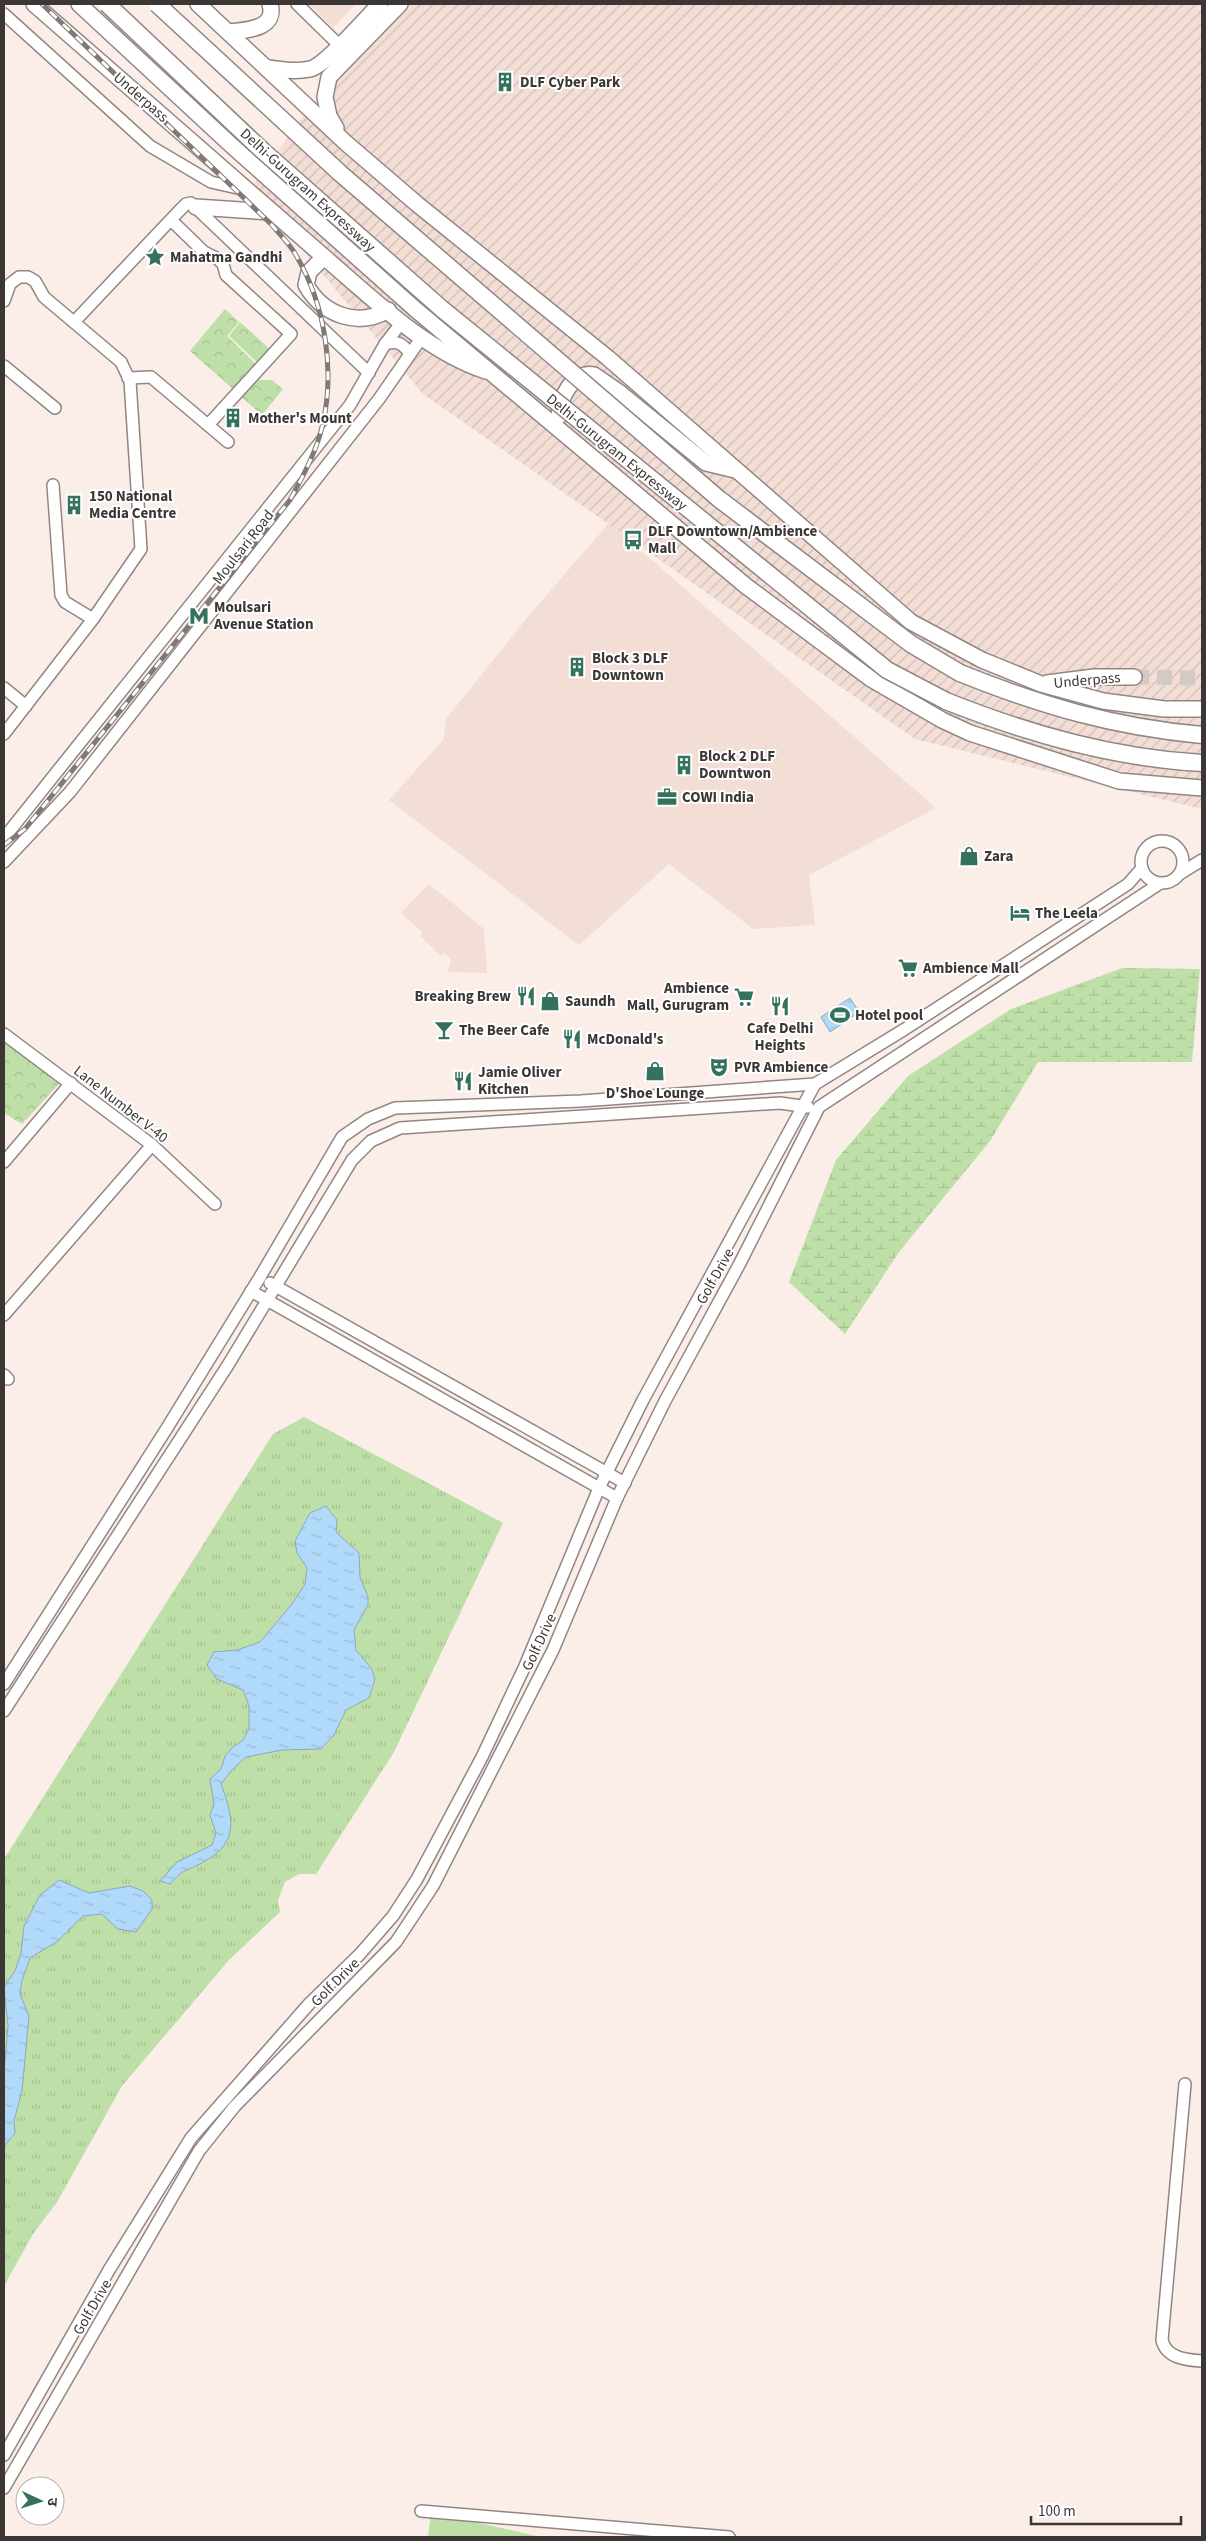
<svg xmlns="http://www.w3.org/2000/svg" width="1206" height="2541" viewBox="0 0 1206 2541" font-family="'Source Sans 3','Noto Sans Devanagari',sans-serif">
	<style>
		.built { fill: #f3ded6 }
		.industrial { fill: url(#industrial-furrows) }
		.grass { fill: url(#grass-tufts) }
		.wetland { fill: url(#wetland-marsh) }
		.park { fill: url(#park-crowns) }
		.pitch { fill: #bfdfa8 }
		.water { fill: url(#water-ripples); stroke: #8ea8be }
		.lines { fill: none; stroke-linecap: round; stroke-linejoin: round }
		.major-tunnel { stroke: #d5c9c5; stroke-width: 15; stroke-dasharray: 15 8; stroke-linecap: butt }
		.minor-casing { stroke: #928682; stroke-width: 14 }
		.major-casing { stroke: #928682; stroke-width: 18 }
		.highway-casing { stroke: #928682; stroke-width: 19 }
		.minor { stroke: #fff; stroke-width: 11 }
		.major { stroke: #fff; stroke-width: 15 }
		.highway { stroke: #fff; stroke-width: 16 }
		.rail-casing { stroke: #817976; stroke-width: 5 }
		.rail { stroke: #fff; stroke-width: 3; stroke-dasharray: 9; stroke-linecap: butt }
		.highway-bridge-casing { stroke: #928682; stroke-width: 19; stroke-linecap: butt }
		.highway-bridge { stroke: #fff; stroke-width: 16 }
		.labels { text-anchor: middle; stroke-width: 4; stroke-linejoin: round; paint-order: stroke }
		.poi-label { font-size: 15px; font-weight: bold; fill: #3c3735; stroke: #fff; text-anchor: start }
		.street-label { font-size: 15px; fill: #3c3735; stroke: #fff }
	</style>
	<defs>
		<pattern id="industrial-furrows" width="10" height="10" patternUnits="userSpaceOnUse" patternTransform="scale(1.25)"><rect width="10" height="10" fill="#f3ded6"/><path d="M-1 1l2-2M0 10L10 0M9 11l2-2" fill="none" stroke="#d1bfb8"/></pattern>
		<pattern id="grass-tufts" width="24" height="20" patternUnits="userSpaceOnUse" patternTransform="scale(1.25)"><rect width="24" height="20" fill="#bfdfa8"/><path d="M3 7l-1-3M5 7V3M7 7l1-3M15 17l-1-3M17 17v-4M19 17l1-3" fill="none" stroke="#a5c091"/></pattern>
		<pattern id="wetland-marsh" width="20" height="14" patternUnits="userSpaceOnUse" patternTransform="scale(1.25)"><rect width="20" height="14" fill="#bfdfa8"/><path d="M1 5h8M5 5V1M11 12h8M15 12V8" fill="none" stroke="#a5c091"/></pattern>
		<pattern id="park-crowns" width="20" height="18" patternUnits="userSpaceOnUse" patternTransform="scale(1.25)"><rect width="20" height="18" fill="#bfdfa8"/><path d="M2 6a3 3 0 1 1 6 0M12 15a3 3 0 1 1 6 0" fill="none" stroke="#a5c091"/></pattern>
		<pattern id="water-ripples" width="26" height="14" patternUnits="userSpaceOnUse" patternTransform="scale(1.25)"><rect width="26" height="14" fill="#b1d9f9"/><path d="M2 4q2-2 4 0t4 0M15 11q2-2 4 0t4 0" fill="none" stroke="#99bbd6"/></pattern>
	</defs>
	<rect width="100%" height="100%" fill="#fbeee9"/>
	<g class="built">
		<polygon points="309,4 356,4 333,28"/>
		<polygon points="609,523 936,808 809,875 815,925 753,929 669,864 579,945 389,800 444,739 446,719 531,613"/>
		<polygon points="429,884 484,929 487,973 448,972 451,959 444,953 441,956 420,936 422,932 401,913"/>
	</g>
	<polygon class="industrial" points="409,4 1202,4 1202,809 915,739 423,394 271,212 255,183 309,108"/>
	<polygon class="grass" points="304,1417 503,1523 394,1752 316,1874 299,1874 285,1882 278,1900 280,1912 229,1960 122,2086 57,2202 33,2234 4,2286 4,1859 273,1434"/>
	<polygon class="wetland" points="1122,968 1200,969 1192,1062 1038,1062 990,1141 899,1252 845,1334 789,1282 836,1160 908,1076 1011,1009"/>
	<g class="park">
		<polygon points="225,309 239,322 227,336 258,366 235,391 190,351"/>
		<polygon points="240,322 271,350 259,364 229,336"/>
		<polygon points="253,380 272,380 283,389 262,415 239,395"/>
		<polygon points="4,1040 59,1084 22,1124 4,1113"/>
	</g>
	<polygon class="pitch" points="431,2512 541,2537 428,2537"/>
	<g class="water">
		<polygon points="850,998 859,1012 830,1032 821,1017"/>
		<path d="M326,1506L337,1520L336,1532L359,1553L360,1577L368,1597V1605L354,1630L356,1650L372,1669L375,1679L369,1698L346,1710L334,1735L321,1749L282,1750L246,1757L232,1770L221,1784C233,1816 240,1842 205,1861C187,1872 186,1866 170,1884L160,1881L177,1862L212,1845L216,1833L210,1815L214,1805L210,1779L221,1769L225,1756L232,1748L243,1740L249,1729V1706L243,1690L217,1679L207,1665L214,1652L237,1650L260,1642L292,1604L305,1584L307,1568L297,1553L295,1541L310,1513Z"/>
		<polygon points="59,1880 89,1893 130,1886 143,1891 152,1900 152,1909 136,1932 118,1929 102,1914 83,1916 58,1941 30,1958 22,1980 20,1994 29,2016 22,2091 14,2121 15,2133 5,2145 4,2153 4,2073 8,2026 4,1987 15,1971 21,1953 24,1926 40,1895"/>
	</g>
	<g class="lines">
		<polyline class="major-tunnel" points="1134,677 1202,678"/>
		<defs>
			<g id="minor">
				<polyline points="297,4 339,45"/>
				<polyline points="4,14 150,146 211,182 246,190"/>
				<polyline points="171,220 204,252 218,259 223,264 226,275 291,334 208,425"/>
				<polyline points="4,301 10,284 19,277 28,277 35,281 44,297 121,362 130,381 141,549 93,619 4,734"/>
				<polyline points="74,322 179,211 186,204 191,203 369,373"/>
				<path d="M385,344C398,340 403,344 410,354"/>
				<polyline points="4,366 55,408"/>
				<polyline points="128,378 151,377 228,442"/>
				<polyline points="53,485 61,595 65,602 93,619"/>
				<polyline points="4,688 26,706"/>
				<polyline points="4,838 350,405 385,344 402,322"/>
				<circle cx="1162" cy="862" r="21"/>
				<polyline points="4,862 70,792 379,399 422,337"/>
				<polyline points="1181,873 1202,860"/>
				<polyline points="4,1034 152,1145 215,1204"/>
				<polyline points="4,1162 71,1083"/>
				<polyline points="270,1283 625,1483"/>
				<polyline points="251,1291 617,1498"/>
				<polyline points="4,1315 152,1145"/>
				<polyline points="4,1375 8,1379"/>
				<polyline points="4,1684 167,1428 260,1277 342,1137 368,1119 395,1108 581,1101 815,1084"/>
				<polyline points="4,1711 228,1365 352,1160 371,1141 400,1128 780,1103 808,1107"/>
				<path d="M1185,2084L1162,2340C1166,2358 1186,2360 1202,2361"/>
				<polyline points="4,2455 109,2270 191,2138 309,2004 360,1954 393,1916 417,1879 482,1757 525,1666 599,1488 643,1400 815,1084 905,1029 1128,884 1142,868"/>
				<polyline points="4,2488 199,2151 235,2106 396,1942 433,1886 553,1650 617,1498 665,1401 739,1265 819,1107 1159,884"/>
				<polyline points="421,2511 729,2537"/>
			</g>
			<g id="major">
				<path d="M34,4C130,88 227,172 323,256C371,297 425,351 486,371"/>
				<polyline points="79,4 231,145 415,309 746,586 871,679 942,720 970,733 1119,781 1202,788"/>
				<polyline points="198,4 346,143 417,204 608,358 911,622 982,660 1041,684 1103,701 1164,709 1202,709"/>
				<path d="M228,32C245,30 277,30 270,4"/>
				<path d="M268,68C282,70 296,72 310,69C325,66 367,17 380,4"/>
				<polyline points="336,128 329,116 325,97 329,77 400,4"/>
				<polyline points="196,207 271,212"/>
				<path d="M324,257L309,272L306,285C323,315 358,328 388,310"/>
				<path d="M559,416C559,399 573,370 594,375L620,393L706,463L735,470"/>
				<polyline points="1047,683 1094,677 1134,677"/>
			</g>
			<g id="highway">
				<path d="M960,673C1042,706 1114,727 1202,735"/>
				<path d="M946,701C1029,734 1113,758 1202,763"/>
			</g>
		</defs>
		<use href="#minor" class="minor-casing"/>
		<use href="#major" class="major-casing"/>
		<use href="#highway" class="highway-casing"/>
		<use href="#minor" class="minor"/>
		<use href="#major" class="major"/>
		<use href="#highway" class="highway"/>
		<defs>
			<path id="rail" d="M4,845L25,829L290,500C303,476 317,451 323,423C335,369 325,305 297,257C291,245 280,235 271,224L42,4"/>
		</defs>
		<use href="#rail" class="rail-casing"/>
		<use href="#rail" class="rail"/>
		<defs>
			<g id="highway-bridge">
				<polyline points="107,4 263,151 442,309 887,670 946,701"/>
				<polyline points="157,4 341,174 719,499 911,644 960,673"/>
			</g>
		</defs>
		<use href="#highway-bridge" class="highway-bridge-casing"/>
		<use href="#highway-bridge" class="highway-bridge"/>
	</g>
	<defs>
		<symbol id="building-bare" viewBox="-9 -9 18 18"><path d="M-4-6H4V6H1V3H-1V6H-4ZM-2.5-4.3h1.7v1.8h-1.7ZM.8-4.3h1.7v1.8H.8ZM-2.5-1h1.7V.8h-1.7ZM.8-1h1.7V.8H.8Z" fill="#35725e" stroke="#fff" stroke-width="2.5" paint-order="stroke"/></symbol>
		<symbol id="sight-bare" viewBox="-9 -9 18 18"><path d="M0-6L1.8-2.2L6-1.7L2.9 1.2L3.7 5.4L0 3.3L-3.7 5.4L-2.9 1.2L-6-1.7L-1.8-2.2Z" fill="#35725e" stroke="#fff" stroke-width="2.5" paint-order="stroke"/></symbol>
		<symbol id="bus-bare" viewBox="-9 -9 18 18"><path d="M-5-6H5V4H4V6H2V4H-2V6H-4V4H-5ZM-3.5-4V0h7V-4ZM-3.5 1.2v1.5H-2V1.2ZM2 1.2v1.5H3.5V1.2Z" fill="#35725e" stroke="#fff" stroke-width="2.5" paint-order="stroke"/></symbol>
		<symbol id="metro-bare" viewBox="-9 -9 18 18"><path d="M-5.5 5V-5H-3L0 0L3-5H5.5V5H3V-.5L0 4L-3-.5V5Z" fill="#35725e" stroke="#fff" stroke-width="2.5" paint-order="stroke"/></symbol>
		<symbol id="office-bare" viewBox="-9 -9 18 18"><path d="M-6-3h4V-5.5h4V-3h4V5H-6ZM-1-4.5V-3h2v-1.5ZM-6 0V1H6V0Z" fill="#35725e" stroke="#fff" stroke-width="2.5" paint-order="stroke"/></symbol>
		<symbol id="shop-bare" viewBox="-9 -9 18 18"><path d="M-5-2.5h2.3a2.7 3.5 0 0 1 5.4 0H5L5.5 6h-11ZM-1.5-2.5h3a1.5 2.3 0 0 0-3 0Z" fill="#35725e" stroke="#fff" stroke-width="2.5" paint-order="stroke"/></symbol>
		<symbol id="hotel-bare" viewBox="-9 -9 18 18"><path d="M-6-4.5h1.5V1H6V5H4.5V3h-9V5H-6ZM-4 0a1.8 1.8 0 1 1 3.6 0ZM.5 0V-2.5h3Q6-2.5 6 0Z" fill="#35725e" stroke="#fff" stroke-width="2.5" paint-order="stroke"/></symbol>
		<symbol id="supermarket-bare" viewBox="-9 -9 18 18"><path d="M-6-5.5h2.5l.6 2H6L4.5 2H-2.5L-4.4-4H-6ZM-1.5 3.2a1.3 1.3 0 1 0 .1 0ZM3 3.2a1.3 1.3 0 1 0 .1 0Z" fill="#35725e" stroke="#fff" stroke-width="2.5" paint-order="stroke"/></symbol>
		<symbol id="restaurant-bare" viewBox="-9 -9 18 18"><path d="M-5-6h1v4h1v-4h1v4h1v-4h1v5L-1.5 .5V6h-2V.5L-5-1ZM5-6V6H3V1.5H1.5Q1.5-4 5-6Z" fill="#35725e" stroke="#fff" stroke-width="2.5" paint-order="stroke"/></symbol>
		<symbol id="stadium-bare" viewBox="-9 -9 18 18"><path d="M0-5a6.5 5 0 1 0 0 10a6.5 5 0 1 0 0-10ZM-3.5-1.8h7v3.6h-7Z" fill="#35725e" stroke="#fff" stroke-width="2.5" paint-order="stroke"/></symbol>
		<symbol id="bar-bare" viewBox="-9 -9 18 18"><path d="M-6-5H6L.8 .8V4.5H3.5V6h-7V4.5H-.8V.8Z" fill="#35725e" stroke="#fff" stroke-width="2.5" paint-order="stroke"/></symbol>
		<symbol id="theatre-bare" viewBox="-9 -9 18 18"><path d="M-5-5.5Q0-4 5-5.5V0Q5 5 0 6Q-5 5-5 0ZM-3.3-2.5H-1v1.5H-3.3ZM1-2.5H3.3v1.5H1ZM-2.8 1Q0 5.5 2.8 1Z" fill="#35725e" stroke="#fff" stroke-width="2.5" paint-order="stroke"/></symbol>
	</defs>
	<g fill-rule="evenodd">
		<use href="#building-bare" x="491" y="68" width="28" height="28"/>
		<use href="#sight-bare" x="141" y="243" width="28" height="28"/>
		<use href="#building-bare" x="219" y="404" width="28" height="28"/>
		<use href="#building-bare" x="60" y="491" width="28" height="28"/>
		<use href="#bus-bare" x="619" y="526" width="28" height="28"/>
		<use href="#metro-bare" x="185" y="602" width="28" height="28"/>
		<use href="#building-bare" x="563" y="653" width="28" height="28"/>
		<use href="#building-bare" x="670" y="751" width="28" height="28"/>
		<use href="#office-bare" x="653" y="783" width="28" height="28"/>
		<use href="#shop-bare" x="955" y="842" width="28" height="28"/>
		<use href="#hotel-bare" x="1006" y="899" width="28" height="28"/>
		<use href="#supermarket-bare" x="894" y="954" width="28" height="28"/>
		<use href="#restaurant-bare" x="512" y="982" width="28" height="28"/>
		<use href="#supermarket-bare" x="730" y="983" width="28" height="28"/>
		<use href="#shop-bare" x="536" y="987" width="28" height="28"/>
		<use href="#restaurant-bare" x="766" y="992" width="28" height="28"/>
		<use href="#stadium-bare" x="826" y="1001" width="28" height="28"/>
		<use href="#bar-bare" x="430" y="1016" width="28" height="28"/>
		<use href="#restaurant-bare" x="558" y="1025" width="28" height="28"/>
		<use href="#theatre-bare" x="705" y="1053" width="28" height="28"/>
		<use href="#shop-bare" x="641" y="1057" width="28" height="28"/>
		<use href="#restaurant-bare" x="449" y="1067" width="28" height="28"/>
	</g>
	<g class="labels">
		<g class="poi-label">
			<text x="520" y="87">DLF Cyber Park</text>
			<text x="170" y="262">Mahatma Gandhi</text>
			<text x="248" y="423">Mother's Mount</text>
			<text x="89" y="501">150 National<tspan x="89" dy="17">Media Centre</tspan></text>
			<text x="648" y="536">DLF Downtown/Ambience<tspan x="648" dy="17">Mall</tspan></text>
			<text x="214" y="612">Moulsari<tspan x="214" dy="17">Avenue Station</tspan></text>
			<text x="592" y="663">Block 3 DLF<tspan x="592" dy="17">Downtown</tspan></text>
			<text x="699" y="761">Block 2 DLF<tspan x="699" dy="17">Downtwon</tspan></text>
			<text x="682" y="802">COWI India</text>
			<text x="984" y="861">Zara</text>
			<text x="1035" y="918">The Leela</text>
			<text x="923" y="973">Ambience Mall</text>
			<text x="729" y="993" text-anchor="end">Ambience<tspan x="729" dy="17">Mall, Gurugram</tspan></text>
			<text x="511" y="1001" text-anchor="end">Breaking Brew</text>
			<text x="565" y="1006">Saundh</text>
			<text x="855" y="1020">Hotel pool</text>
			<text x="780" y="1033" text-anchor="middle">Cafe Delhi<tspan x="780" dy="17">Heights</tspan></text>
			<text x="459" y="1035">The Beer Cafe</text>
			<text x="587" y="1044">McDonald's</text>
			<text x="734" y="1072">PVR Ambience</text>
			<text x="478" y="1077">Jamie Oliver<tspan x="478" dy="17">Kitchen</tspan></text>
			<text x="655" y="1098" text-anchor="middle">D'Shoe Lounge</text>
		</g>
		<g class="street-label">
			<text transform="translate(141 97) rotate(41)" y="5">Underpass</text>
			<text transform="translate(308 190) rotate(42)" y="5">Delhi-Gurugram Expressway</text>
			<text transform="translate(617 452) rotate(39)" y="5">Delhi-Gurugram Expressway</text>
			<text transform="translate(243 547) rotate(-52)" y="5">Moulsari Road</text>
			<text transform="translate(1087 680) rotate(-5)" y="5">Underpass</text>
			<text transform="translate(121 1104) rotate(38)" y="5">Lane Number V-40</text>
			<text transform="translate(715 1276) rotate(-61)" y="5">Golf Drive</text>
			<text transform="translate(539 1642) rotate(-65)" y="5">Golf Drive</text>
			<text transform="translate(335 1982) rotate(-45)" y="5">Golf Drive</text>
			<text transform="translate(92 2307) rotate(-60)" y="5">Golf Drive</text>
		</g>
	</g>
	<rect width="1206" height="2541" fill="none" stroke="#3c3735" stroke-width="10"/>
	<g transform="translate(40 2501) rotate(94)"><circle r="24" fill="#ffffff" stroke="#b1afae"/>
	<path d="M0-4L9 19L0 12L-9 19Z" fill="#35725e"/>
	<text y="-8" font-size="14" font-weight="bold" text-anchor="middle" fill="#3c3735">उ</text>
	</g>
	<path d="M1031 2516v8h150v-8" fill="none" stroke="#3c3735" stroke-width="2.5"/>
	<text x="1038" y="2516" font-size="15" fill="#3c3735" stroke="#ffffff" stroke-width="4" paint-order="stroke">100 m</text>
</svg>
